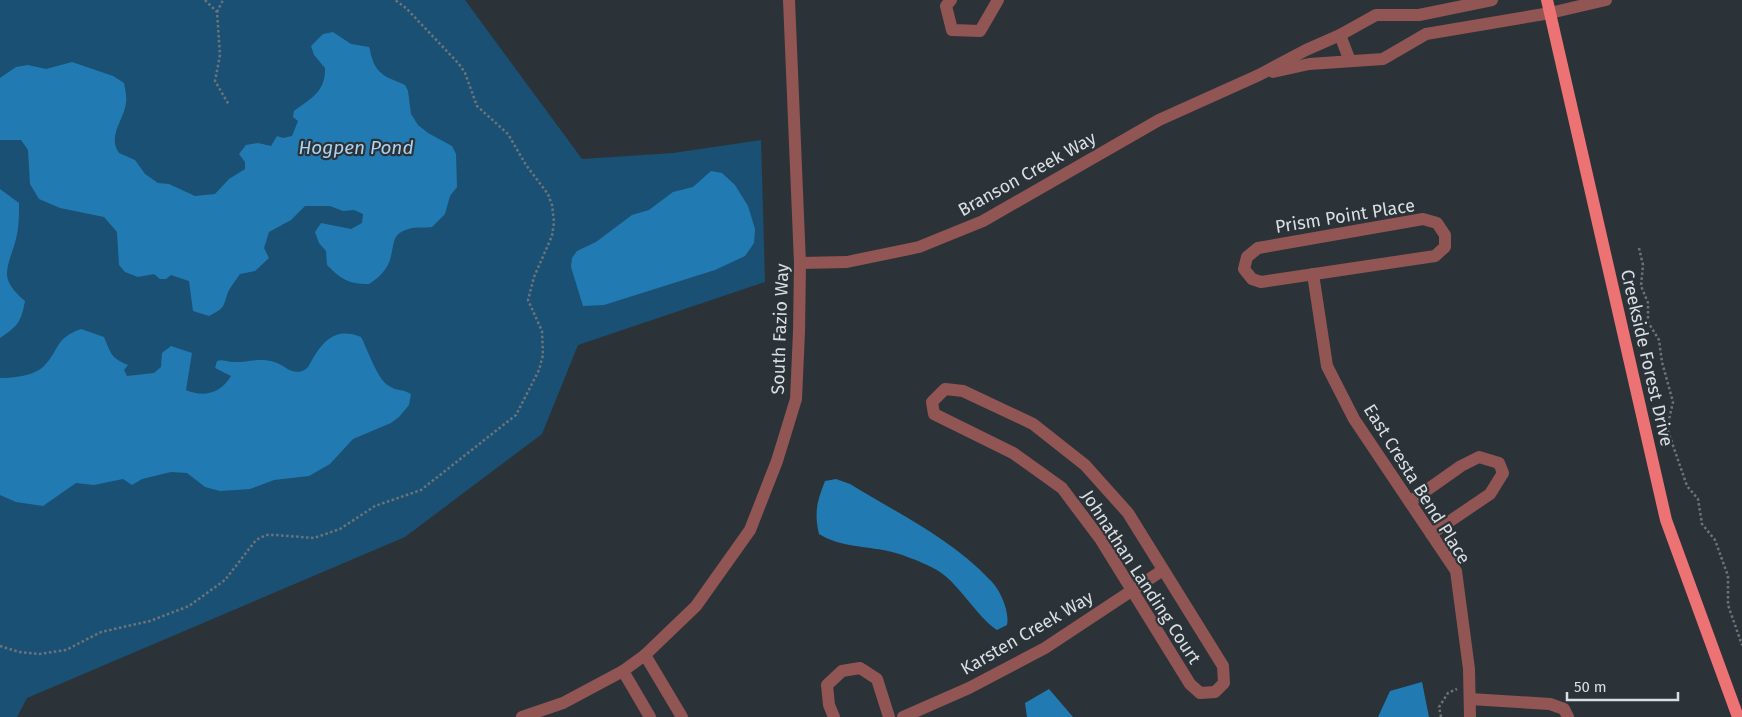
<svg xmlns="http://www.w3.org/2000/svg" width="1742" height="717" viewBox="0 0 1742 717" font-family="'Fira Sans',sans-serif">
	<style>
		.green { fill: #1a5073 }
		.water { fill: #217bb2 }
		.lines { fill: none; stroke-linecap: round; stroke-linejoin: round }
		.path { stroke: #6d7479; stroke-width: 2.5; stroke-dasharray: 2.5 2.5; stroke-linecap: butt }
		.minor { stroke: #915554; stroke-width: 12 }
		.major { stroke: #ec7273; stroke-width: 12 }
		.labels { text-anchor: middle; stroke-width: 4.5; stroke-linejoin: round; paint-order: stroke }
		.street-label { font-size: 18px; fill: #d9dee2; stroke: #2b3338 }
		.water-label { font-size: 19px; font-style: italic; fill: #abd2f0; stroke: #2b3338 }
	</style>
	<rect width="100%" height="100%" fill="#2b3338"/>
	<polygon class="green" points="0,0 465,0 582,159 673,153 761,140 765,282 578,345 542,434 405,537 27,698 17,717 0,717"/>
	<g class="water">
		<path d="M333,32L351,44L369,47C371,51 370,54 372,58C377,76 390,78 405,85L408,91L411,114L418,125L428,133L452,146L456,154L457,187L450,196L445,214L432,227C425,228 418,227 412,228C392,233 395,240 391,256C388,269 380,277 369,284C348,284 341,279 327,265L326,251L319,243L315,232L321,223L351,229L362,223L363,214L354,210L343,211L330,206H305L291,220L269,232L264,248L269,258L255,271L240,274C236,280 231,286 228,292C223,307 225,308 209,316L193,311L189,281L171,275L166,279H160L154,274L138,277L125,272L119,265L117,232L104,217L60,208L39,199L30,184L28,150L21,140H0V78L16,67L28,65L46,69L72,62L113,76L124,83C125,89 127,96 126,103C124,120 107,136 119,153L135,160L145,174L158,183L169,184L195,196L215,194L229,179L245,169V162L239,154L246,145L258,143L271,146L277,136L283,138L292,136L298,121L293,117L294,111C310,99 326,92 325,68L314,55L311,46L323,34Z"/>
		<polygon points="711,171 722,173 735,185 748,206 755,229 754,243 745,256 715,270 604,305 583,306 571,267 572,258 577,251 596,242 632,215 649,210 673,192 693,187"/>
		<path d="M0,189L19,203C19,218 19,231 14,246C5,273 1,280 25,301C21,322 18,326 0,338Z"/>
		<path d="M81,329L104,337C111,354 111,358 128,365L124,370L127,376L154,373L161,367L162,353L171,346L192,353L186,390C204,398 221,393 231,376L215,368L217,361C222,359 226,361 232,362C247,363 259,357 274,362C283,364 291,375 302,371C308,369 309,365 312,360C324,339 337,327 361,337C368,350 377,379 389,386C396,391 403,389 411,394L409,405L399,417L391,423L353,439L330,464L309,476L274,480L250,489L220,491L205,487L187,473L171,472L142,479L132,485L123,479L94,485L76,483L43,506L16,502L0,495V378C14,378 34,376 44,366C61,348 54,339 81,329Z"/>
		<path d="M836,479L850,484C897,513 952,539 990,580C1000,589 1010,612 1007,625L997,630C975,615 959,583 937,570C925,563 897,552 883,550C861,546 838,546 819,534C814,512 817,502 825,481Z"/>
		<polygon points="1422,682 1429,717 1378,717 1390,691"/>
		<polygon points="1049,689 1073,717 1027,717 1025,703"/>
	</g>
	<g class="lines">
		<g class="path">
			<polyline points="205,0 217,12 220,55 215,81 229,105"/>
			<polyline points="217,12 223,0"/>
			<polyline points="1639,248 1643,265 1641,286 1648,303 1648,322 1659,340 1662,362 1673,402 1667,428 1687,486 1698,499 1702,524 1715,540 1728,576 1728,605 1742,645"/>
			<polyline points="0,646 19,652 39,654 66,650 101,632 150,621 189,606 225,580 256,540 266,535 275,535 314,538 340,529 375,506 421,490 516,415 539,370 543,355 542,331 528,300 534,277 552,236 554,222 552,205 548,194 526,165 508,134 477,106 465,73 459,64 406,8 395,0"/>
			<polyline points="1441,717 1439,707 1448,693 1457,689"/>
		</g>
		<g class="minor">
			<polyline points="951,0 946,6 952,30 980,31 998,0"/>
			<polyline points="1340,35 1350,61"/>
			<polyline points="1273,72 1309,64 1383,59 1426,34 1550,13 1606,0"/>
			<polygon points="1423,219 1437,223 1445,235 1445,247 1435,256 1261,282 1252,279 1244,269 1247,257 1258,248"/>
			<polyline points="800,263 847,262 919,247 983,221 1159,120 1259,75 1306,50 1340,35 1376,15 1419,15 1492,0"/>
			<polyline points="1313,274 1327,366 1354,419 1456,571 1469,669 1470,717"/>
			<polygon points="945,389 963,391 1033,424 1085,465 1128,513 1223,666 1224,683 1215,692 1200,693 1190,684 1101,540 1062,488 1013,453 934,414 932,402"/>
			<polyline points="1410,502 1461,466 1479,457 1499,463 1503,473 1490,494 1431,534"/>
			<polyline points="645,655 682,717"/>
			<polyline points="623,671 650,717"/>
			<polyline points="1470,699 1550,704 1564,709 1568,717"/>
			<polyline points="522,717 563,703 623,671 645,655 696,606 750,530 777,461 796,399 799,332 800,263 789,0"/>
			<polyline points="834,717 829,705 827,685 842,671 860,668 877,679 889,717"/>
			<polyline points="903,717 969,688 1045,648 1163,570"/>
		</g>
		<polyline class="major" points="1547,0 1666,520 1738,717"/>
	</g>
	<g class="labels">
		<g class="street-label">
			<text transform="translate(1027 174) rotate(-29)" y="6">Branson Creek Way</text>
			<text transform="translate(1345 216) rotate(-9)" y="6">Prism Point Place</text>
			<text transform="translate(780 329) rotate(-88)" y="6">South Fazio Way</text>
			<text transform="translate(1647 358) rotate(77)" y="6">Creekside Forest Drive</text>
			<text transform="translate(1417 484) rotate(58)" y="6">East Cresta Bend Place</text>
			<text transform="translate(1141 577) rotate(57)" y="6">Johnathan Landing Court</text>
			<text transform="translate(1027 633) rotate(-30)" y="6">Karsten Creek Way</text>
		</g>
		<g class="water-label">
			<text x="356" y="154">Hogpen Pond</text>
		</g>
	</g>
	<path d="M1567 692v8h111v-8" fill="none" stroke="#d9dee2" stroke-width="2.5"/>
	<text x="1574" y="692" font-size="15" fill="#d9dee2" stroke="#2b3338" stroke-width="4" paint-order="stroke">50 m</text>
</svg>
